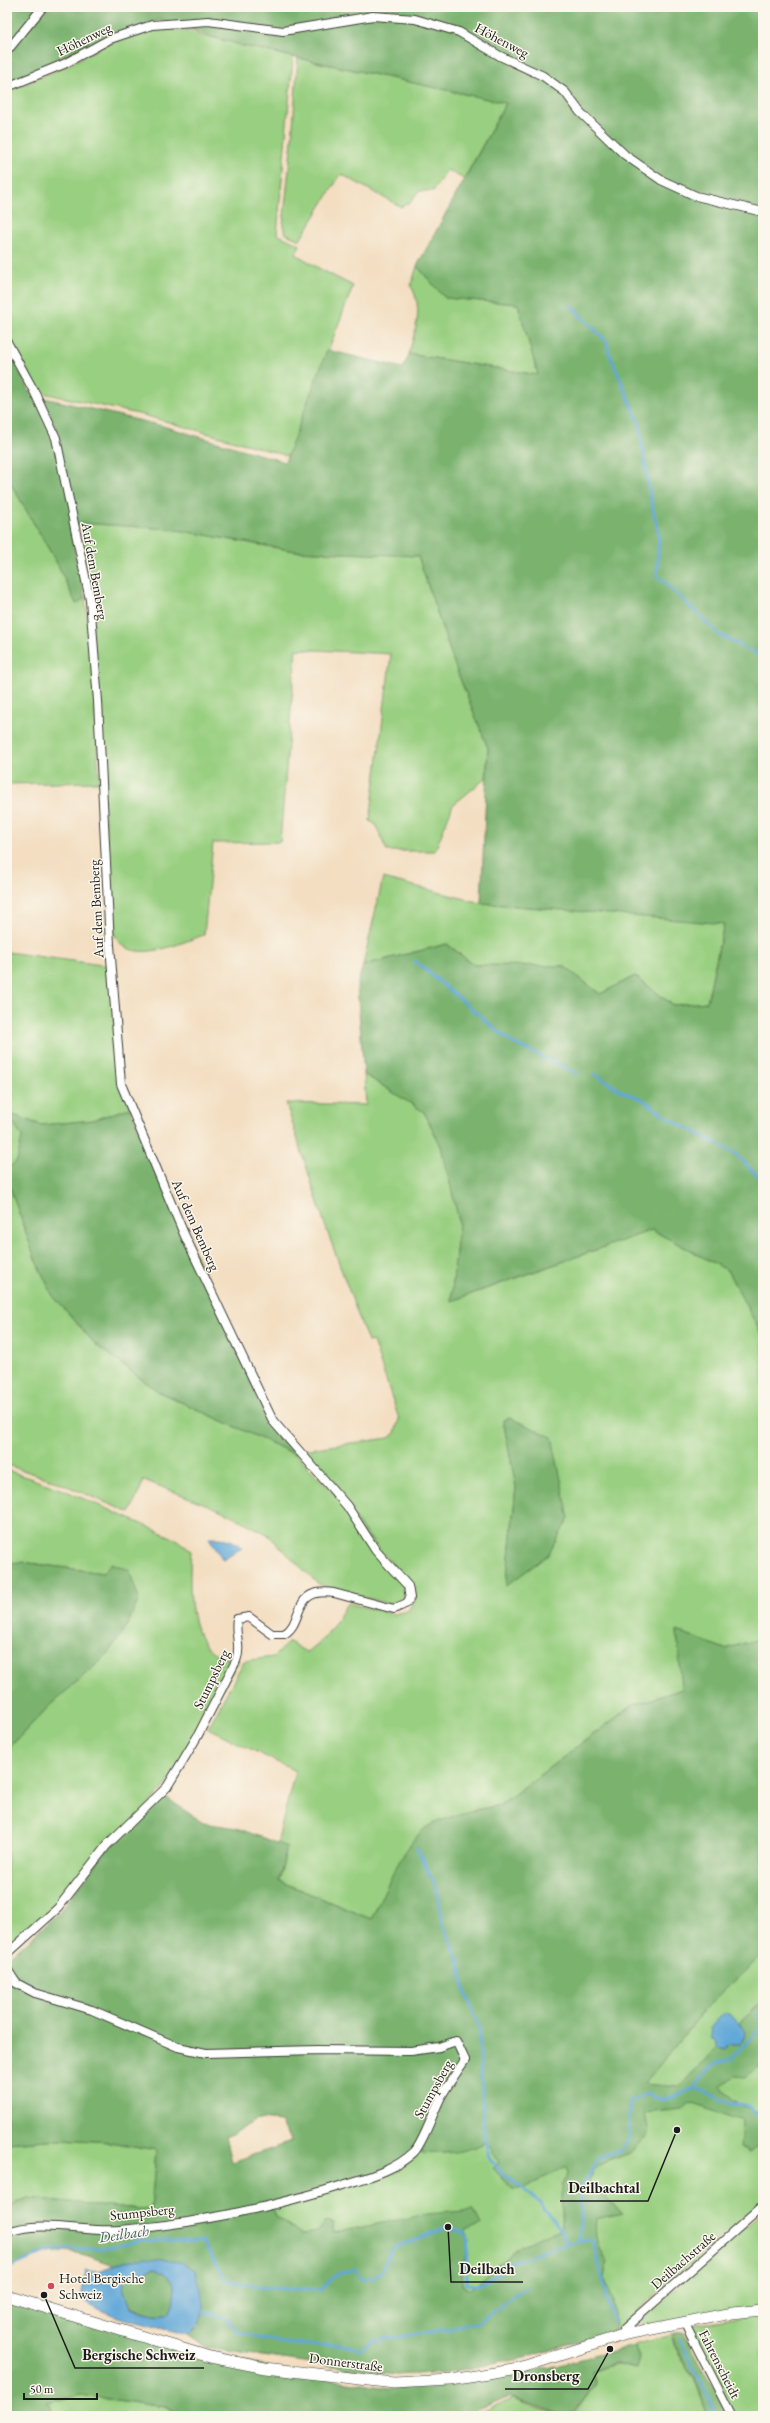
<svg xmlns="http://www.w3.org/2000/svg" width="770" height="2423" viewBox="0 0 770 2423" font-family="'EB Garamond',serif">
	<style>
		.green { fill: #99cf80; stroke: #5a764e; fill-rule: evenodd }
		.forest { fill: #7ab26e; stroke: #4b6745; fill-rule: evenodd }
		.water { fill: #62a8d8; stroke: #3f627a; fill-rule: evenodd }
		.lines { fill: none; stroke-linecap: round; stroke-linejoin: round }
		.stream { stroke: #62a8d8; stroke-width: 3 }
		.street-casing { stroke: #3c3935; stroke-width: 10 }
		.secondary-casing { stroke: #3c3935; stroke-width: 12 }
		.street { stroke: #fff; stroke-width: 8 }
		.secondary { stroke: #fff; stroke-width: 11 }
		.poi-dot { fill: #d1495b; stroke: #fbf7ec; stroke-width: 1.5 }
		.labels { text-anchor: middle; stroke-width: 3; stroke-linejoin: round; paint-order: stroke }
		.street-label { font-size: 14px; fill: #1c1c1c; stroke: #fbf7ec }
		.poi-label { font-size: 14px; fill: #1c1c1c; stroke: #fbf7ec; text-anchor: start }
		.water-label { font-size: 15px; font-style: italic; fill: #3c5b71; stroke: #fbf7ec }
		.leader { fill: none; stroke: #1c1c1c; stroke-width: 1.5 }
		.callout-dot { fill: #1c1c1c; stroke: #fbf7ec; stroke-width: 1.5 }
		.callout-label { font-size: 15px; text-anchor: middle; font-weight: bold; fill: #1c1c1c; stroke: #fbf7ec; stroke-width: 3; stroke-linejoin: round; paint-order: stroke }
	</style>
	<rect width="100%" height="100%" fill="#fbf7ec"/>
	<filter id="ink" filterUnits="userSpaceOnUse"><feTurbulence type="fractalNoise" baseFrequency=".025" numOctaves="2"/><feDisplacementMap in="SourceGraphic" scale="8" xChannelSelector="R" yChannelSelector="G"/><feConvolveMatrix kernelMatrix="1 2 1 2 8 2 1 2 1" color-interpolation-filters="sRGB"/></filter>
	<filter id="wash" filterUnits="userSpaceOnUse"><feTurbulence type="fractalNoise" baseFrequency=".012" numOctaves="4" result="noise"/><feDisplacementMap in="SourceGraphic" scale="16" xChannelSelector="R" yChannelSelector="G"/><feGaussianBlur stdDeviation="0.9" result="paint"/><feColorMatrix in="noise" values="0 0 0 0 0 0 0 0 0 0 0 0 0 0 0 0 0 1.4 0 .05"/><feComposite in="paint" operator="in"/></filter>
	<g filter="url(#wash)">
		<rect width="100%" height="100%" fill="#f3dec1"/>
		<g class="green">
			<polygon points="167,27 293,57 277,234 300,245 296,254 322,270 353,286 288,456 143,415 39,392 7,333 7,92 64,67 110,43"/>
			<polygon points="298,58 506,103 464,179 447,170 433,191 419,191 410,202 401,207 341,174 300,240 286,234 283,226 292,140"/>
			<path d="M417,266L445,298L518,304L538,375L409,354C415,330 424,309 411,286Z"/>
			<polygon points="7,477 58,565 76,604 85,597 93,673 99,782 7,784"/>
			<path d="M80,523L171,529L295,551L418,556L455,666L488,748L486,778L453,805L435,851H387L375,824L370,821L391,654L296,649L280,842L213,843L204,935C176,944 126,970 112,929L89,578Z"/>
			<polygon points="383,878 481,903 724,923 707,1002 673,1005 635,976 600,994 564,966 474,965 447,944 363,965"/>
			<polygon points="7,952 109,966 117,1048 130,1108 93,1120 41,1125 8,1113 22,1137 17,1161 7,1169"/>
			<path d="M364,1074L424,1112L441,1146L459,1221L452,1301L652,1230L727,1270L763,1337V1638L725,1649L677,1631L682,1689L631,1706L500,1805L475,1810L405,1853L371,1919L279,1881L287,1847L277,1844L295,1771L208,1728L244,1661L273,1657L289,1642L306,1652C325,1642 337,1621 347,1603L394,1614L408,1611L416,1597L410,1584L379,1549L300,1450L389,1438L395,1433L399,1419L373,1341L368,1342L326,1228L286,1103L366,1105ZM510,1418L548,1555L506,1585L516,1487L503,1420Z"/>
			<polygon points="7,1179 36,1261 53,1296 96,1345 159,1392 297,1455 346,1507 403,1584 407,1592 404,1600 396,1606 331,1589 317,1583 267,1534 223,1511 144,1480 130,1513 53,1480 7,1465"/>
			<path d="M7,1470L66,1491L176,1539L191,1551C189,1590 185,1659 239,1660L166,1786L57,1907L7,1952V1750L48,1707L103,1573L22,1562L7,1563Z"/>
			<path d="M763,1937V2200L615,2331L614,2315L469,2290C459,2282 460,2272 465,2261L371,2282L264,2209Z"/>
			<polygon points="61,2139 111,2142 156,2150 151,2210 28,2198 15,2203 7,2213 7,2143"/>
			<polygon points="763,2212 763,2306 642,2329 639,2322 643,2317"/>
			<polygon points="763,2315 763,2416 735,2416 693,2337 691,2326 732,2318"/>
			<path d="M676,2334L672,2339L675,2349L694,2379L708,2416H470L514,2399C534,2406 553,2417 575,2413L596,2383L590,2372L614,2364L636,2369L639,2356L634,2345Z"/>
			<polygon points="80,2395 165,2407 178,2416 56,2416 48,2402"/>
		</g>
		<g class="forest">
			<polygon points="7,7 763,7 763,1337 727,1270 652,1230 451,1301 459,1221 441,1146 424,1112 364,1074 357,986 363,965 447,944 474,965 564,966 600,994 635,976 673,1005 707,1002 724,924 481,903 488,748 455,666 418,556 295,551 171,529 80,523 71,534 85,598 76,604 58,565 7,477 7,348 32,395 163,426 285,462 327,350 403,368 409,354 538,375 518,304 445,298 417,266 506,103 243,46 159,20 7,86"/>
			<polygon points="130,1108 270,1421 297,1455 159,1392 96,1345 53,1296 36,1261 7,1179 7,1169 17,1161 22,1137 7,1113 41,1125 93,1120"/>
			<polygon points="510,1418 552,1437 569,1518 548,1555 506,1586 516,1487 503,1420"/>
			<polygon points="22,1562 103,1573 111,1563 129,1570 139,1599 126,1628 105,1657 48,1707 7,1750 7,1563"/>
			<path d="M677,1631L725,1649L763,1638V1954L708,2006L644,2084L679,2087L717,2047L726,2050L744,2031L739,2023L763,2001V2057L758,2067L745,2077L734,2076L721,2086C728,2101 748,2110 763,2115V2142L749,2153L740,2147L742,2121L690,2103L682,2109L645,2113L649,2133L630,2153L594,2167L588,2181L604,2190L606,2200L623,2213L596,2219C594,2235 597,2248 607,2261L604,2279L613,2300L615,2331L525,2358L449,2372L396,2375L206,2348L188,2335L200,2325L195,2270L124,2261L114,2265C97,2259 76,2250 57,2251C41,2252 23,2263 8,2269L7,2272V2236L12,2228C2,2210 12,2205 28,2198L151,2210L156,2150L111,2142L61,2139L7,2143V1957L27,1942L60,1911L109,1848L164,1796L203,1823L237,1828L287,1847L279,1881L371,1919C386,1890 399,1852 424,1829C435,1819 485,1808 500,1805L631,1706L682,1689ZM257,2120L281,2122L292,2142L232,2162L226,2137ZM486,2142L500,2162L493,2168L512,2189H520L567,2167L568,2174L562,2186V2228L521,2245L469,2290L463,2285L462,2269L470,2240L465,2231L481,2225L474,2210L428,2214L332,2233L334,2224L325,2222L318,2232L301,2234L276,2217L272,2206L380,2175L403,2166L416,2153C441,2154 464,2154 486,2142Z"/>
			<path d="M155,2269C181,2280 178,2291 169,2314C156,2318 143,2313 131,2307C126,2293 119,2291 127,2276Z"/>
			<polygon points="7,2299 47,2311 311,2377 391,2388 454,2385 515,2375 634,2346 639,2357 636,2369 614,2363 590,2372 596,2384 574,2412 563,2415 510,2397 459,2416 178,2416 166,2407 80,2395 48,2402 56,2416 7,2416"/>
			<polygon points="684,2333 728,2416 708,2416 695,2379 676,2349 673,2339 676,2334"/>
		</g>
		<g class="water">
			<path d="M209,1538C222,1538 233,1538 242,1548L223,1560Z"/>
			<polygon points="725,2012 733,2017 745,2031 744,2038 740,2045 730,2045 726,2050 717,2047 717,2041 712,2039 710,2028"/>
			<path d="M146,2258L181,2262L195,2270C201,2298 213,2314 188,2335C162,2328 98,2316 81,2298L86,2270L99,2271L124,2261ZM154,2269C181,2279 178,2291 169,2314C156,2318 143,2313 131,2308C126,2293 119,2291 127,2276Z"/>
		</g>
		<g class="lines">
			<g class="stream">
				<polyline points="571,306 607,342 609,353 639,423 650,496 659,535 657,575 720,635 763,657"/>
				<polyline points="415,961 511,1042 576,1073"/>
				<polyline points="595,1074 621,1091 642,1099 672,1120 733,1152 763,1181"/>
				<polyline points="417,1848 431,1877 439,1899 442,1923 458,1958 465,1991 479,2025 484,2137 489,2156 502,2174 531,2194 553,2218 563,2235 565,2244"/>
				<path d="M693,2089C714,2090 720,2107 747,2105L755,2116L763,2115"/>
				<polyline points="579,2240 592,2240 613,2322"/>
				<path d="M7,2269L51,2249H100L140,2240L203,2242L224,2279L235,2283L284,2289H320L338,2274L356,2269L362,2279C381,2281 385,2264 391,2249L448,2227L464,2233L469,2240L465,2268L467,2284L476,2285L495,2277L509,2263L579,2240L582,2186L597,2159L620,2151L628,2139L630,2101L646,2094L664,2100L693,2089L713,2065L732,2059L761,2028L758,2013L763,2011"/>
				<path d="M204,2312C212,2314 220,2314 227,2320C231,2323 234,2328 238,2330C272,2346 307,2345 343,2346C360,2346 356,2356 373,2341L455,2328L478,2322L526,2288"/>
				<polyline points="680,2340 717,2416"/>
			</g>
		</g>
	</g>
	<g filter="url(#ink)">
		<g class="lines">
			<defs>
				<g id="street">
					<polyline points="7,51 43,7"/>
					<polyline points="7,87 64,64 110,39 152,25 208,21 283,31 373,16 415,19 459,32 500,56 543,76 565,92 580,112 625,155 661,180 696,196 763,212"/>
					<path d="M7,342L35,393L56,438L90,600L98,701L110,945L121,1084L184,1234L273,1421L347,1506L376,1551L408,1586L410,1598L407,1603L394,1609L334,1593C290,1587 305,1623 284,1634H272L249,1617L237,1619C234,1633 242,1647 236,1661L197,1737L167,1787L107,1845L58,1908L7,1954"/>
					<path d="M7,1969L16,1983L35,1993L92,2010L178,2047L206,2053L318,2050L411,2051L439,2047L456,2041L465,2060C457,2072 449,2083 442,2095C434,2109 424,2142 414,2152C394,2171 368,2177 343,2185C272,2207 195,2224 121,2230C82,2233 45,2219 7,2232"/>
					<polyline points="685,2324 732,2416"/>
					<polyline points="626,2334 624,2329 763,2206"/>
				</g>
				<polyline id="secondary" points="7,2296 210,2357 265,2368 394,2383 451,2380 513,2370 626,2334 732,2313 763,2310"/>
			</defs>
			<use href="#street" class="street-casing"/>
			<use href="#secondary" class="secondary-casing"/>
			<use href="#street" class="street"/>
			<use href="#secondary" class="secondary"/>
		</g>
	</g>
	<circle class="poi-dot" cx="51" cy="2286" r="4"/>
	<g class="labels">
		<g class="street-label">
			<text transform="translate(84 39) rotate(-26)" y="5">Höhenweg</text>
			<text transform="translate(502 40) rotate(28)" y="5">Höhenweg</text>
			<text transform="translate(95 571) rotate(80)" y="5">Auf dem Bemberg</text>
			<text transform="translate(96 909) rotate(-93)" y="5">Auf dem Bemberg</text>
			<text transform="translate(196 1225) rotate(66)" y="5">Auf dem Bemberg</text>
			<text transform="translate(211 1679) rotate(-64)" y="5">Stumpsberg</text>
			<text transform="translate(433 2089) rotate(-61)" y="5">Stumpsberg</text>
			<text transform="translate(142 2212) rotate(-6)" y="5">Stumpsberg</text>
			<text transform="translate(683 2260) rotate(-41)" y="5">Deilbachstraße</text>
			<text transform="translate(346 2362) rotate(7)" y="5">Donnerstraße</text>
			<text transform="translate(720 2364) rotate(63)" y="5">Fahrenscheidt</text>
		</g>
		<g class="poi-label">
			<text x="59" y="2283">Hotel Bergische<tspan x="59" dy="16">Schweiz</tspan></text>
		</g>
		<g class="water-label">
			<text transform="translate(124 2234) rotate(-8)" y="5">Deilbach</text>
		</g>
	</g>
	<path class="leader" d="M677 2130L648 2201H560M448 2227L451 2282H523M44 2295L75 2368H204M610 2349L588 2389H505"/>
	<g class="callout-dot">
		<circle cx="677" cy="2130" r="4"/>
		<circle cx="448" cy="2227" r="4"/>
		<circle cx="44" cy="2295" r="4"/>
		<circle cx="610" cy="2349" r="4"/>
	</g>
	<g class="callout-label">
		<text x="604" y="2193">Deilbachtal</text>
		<text x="487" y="2274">Deilbach</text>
		<text x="139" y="2360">Bergische Schweiz</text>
		<text x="546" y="2381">Dronsberg</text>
	</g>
	<rect width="770" height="2423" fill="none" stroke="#fbf7ec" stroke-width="24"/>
	<path d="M24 2393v6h73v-6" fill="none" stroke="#1c1c1c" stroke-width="2"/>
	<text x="30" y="2393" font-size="12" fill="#1c1c1c" stroke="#fbf7ec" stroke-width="3" paint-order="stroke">50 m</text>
</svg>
